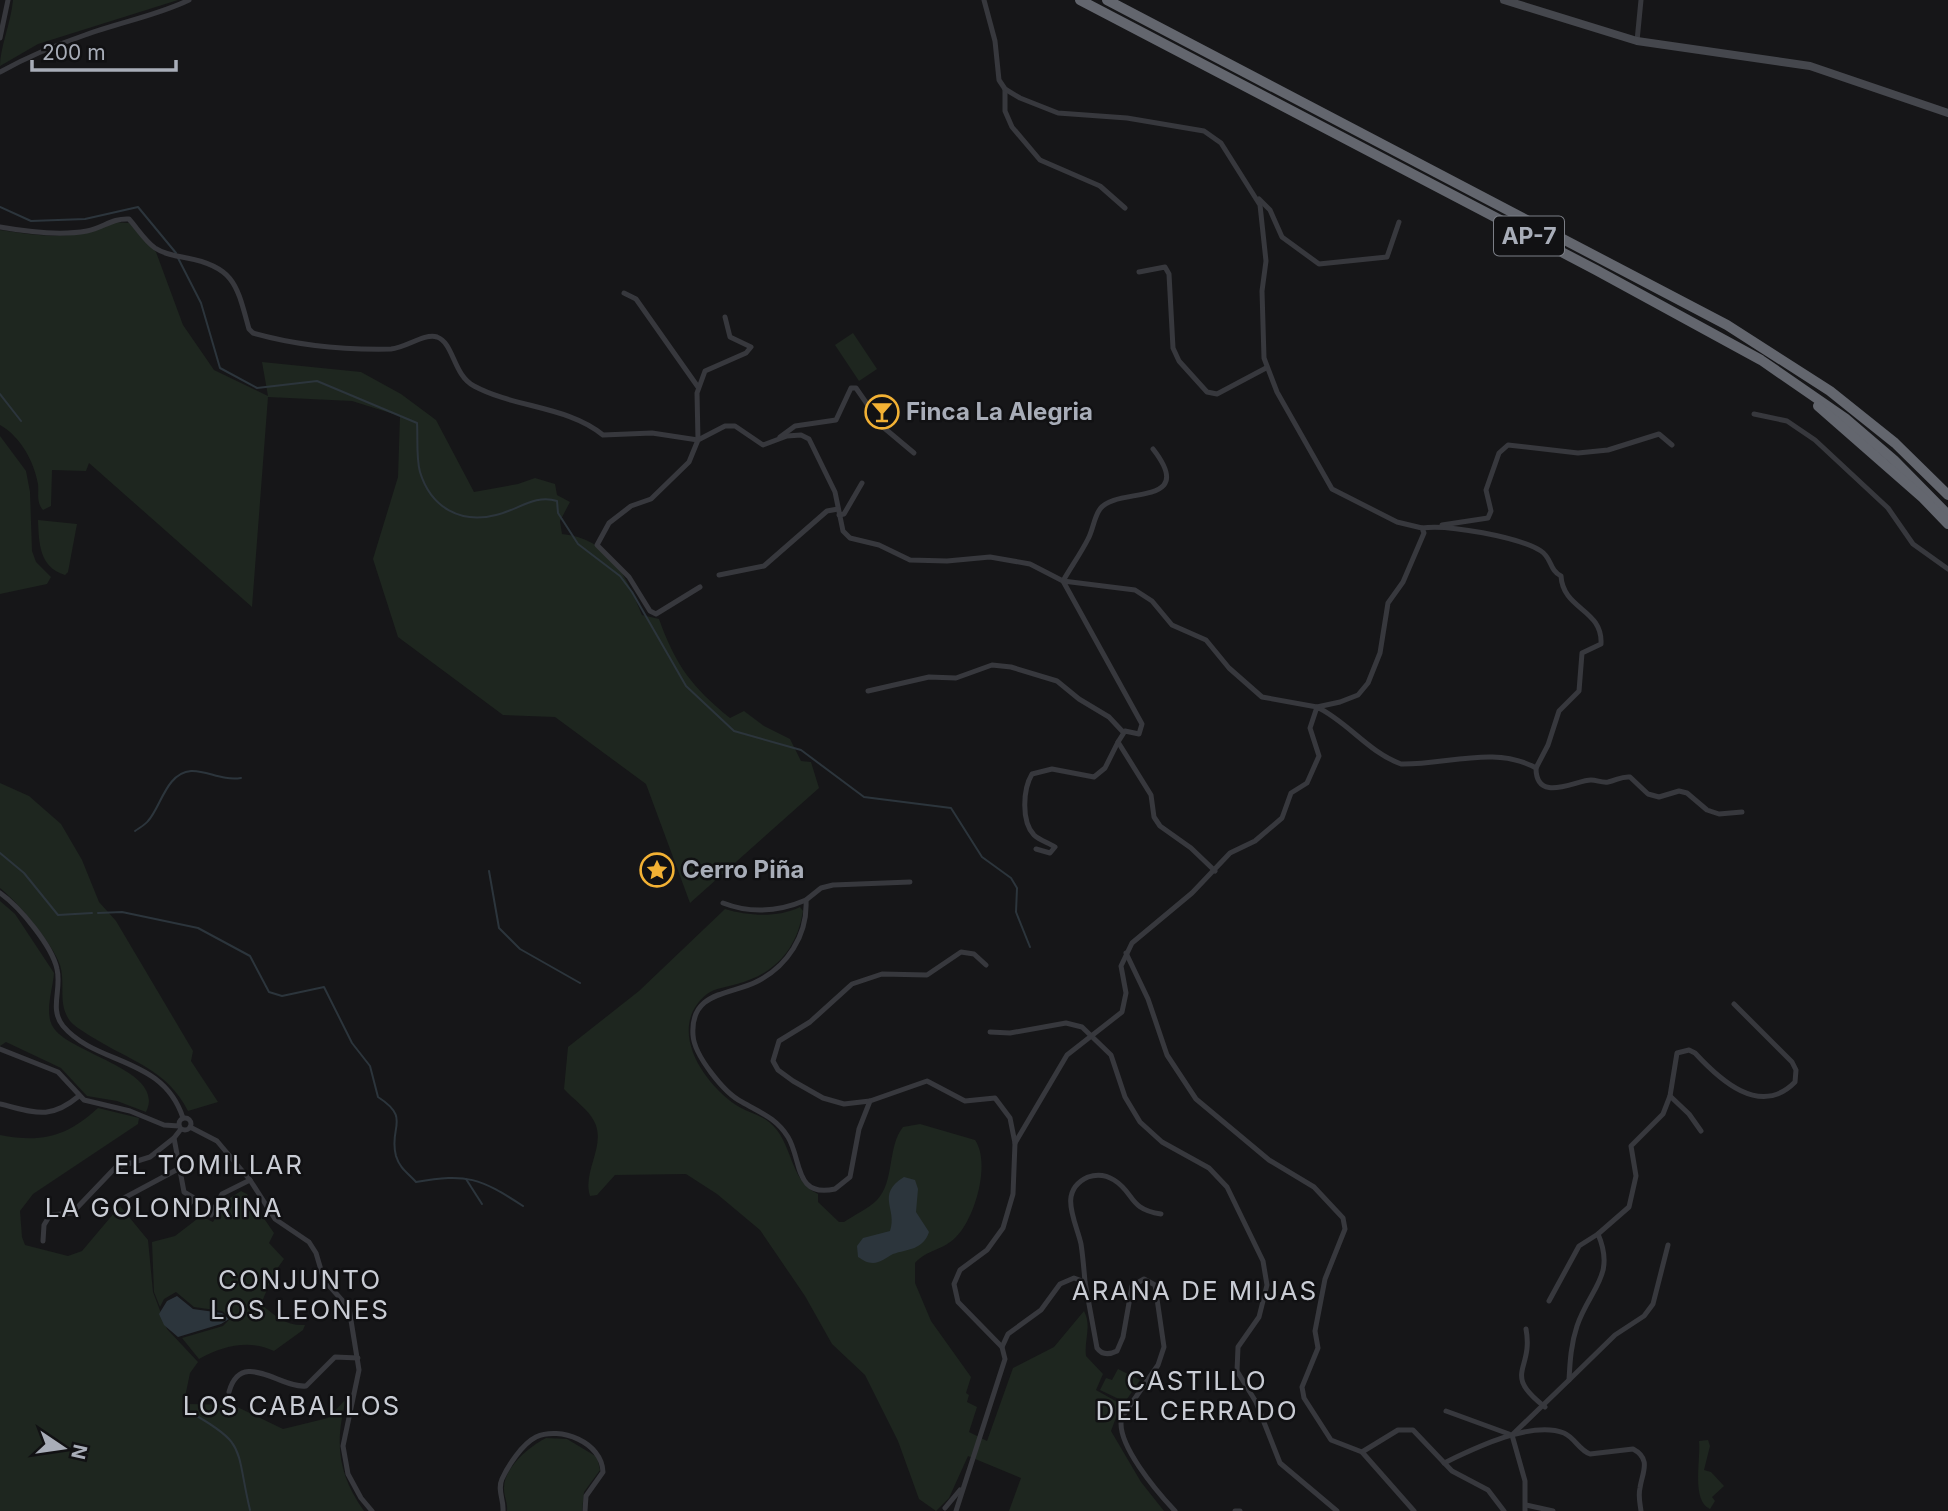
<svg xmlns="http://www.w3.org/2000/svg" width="1948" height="1511" viewBox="0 0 1948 1511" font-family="Inter,sans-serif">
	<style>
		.green { fill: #1e261f }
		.water { fill: #2c353c }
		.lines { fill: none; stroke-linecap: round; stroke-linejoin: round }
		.stream { stroke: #2c353c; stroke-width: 2 }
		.street { stroke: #37383d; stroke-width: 5 }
		.secondary { stroke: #45474d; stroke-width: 8 }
		.highway { stroke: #63666e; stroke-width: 10 }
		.labels { text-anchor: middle; stroke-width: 5; stroke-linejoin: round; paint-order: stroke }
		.shield { fill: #111113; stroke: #7b7e86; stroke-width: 2 }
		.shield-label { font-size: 23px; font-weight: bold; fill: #a8adb8 }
		.poi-label { font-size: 24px; font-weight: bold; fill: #a8adb8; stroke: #111113; text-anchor: start }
		.neighbourhood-label { font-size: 26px; letter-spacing: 2px; fill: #c9ccd4; stroke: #111113 }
	</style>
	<rect width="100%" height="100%" fill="#161618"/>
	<g class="green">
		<path d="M13,0H178L38,44L0,66C0,47 11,23 13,0Z"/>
		<path d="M113,222L129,223L156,252L183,325L214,370L268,396L262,362L361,372L401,394L436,420L474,492L518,484L535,478L555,484L557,495L570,502L560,521L562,534C610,539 626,576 642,615L659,619C676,666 691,686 730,718L744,711L764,726L790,739L801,761L811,762L819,788L690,903L646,784L555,717L503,715L398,637L373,559L398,477L400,416L352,401L268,397L252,607L89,463L86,471L52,470L51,506L43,510C36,502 39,493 38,484C34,461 20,436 0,425V230C39,236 77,242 113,222Z"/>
		<polygon points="853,333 877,369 859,381 835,345"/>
		<polygon points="0,436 26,471 30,492 32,551 36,562 51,577 47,584 0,594"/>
		<path d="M38,520L77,524L68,572L65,575C39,567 39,543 38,520Z"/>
		<path d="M0,783L29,796L61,824L82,860L99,902L116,921L193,1051L191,1061L218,1102L188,1111C167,1069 130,1061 92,1037C86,1033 75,1027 70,1021C57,1003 66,985 60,965C53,944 17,901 0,888Z"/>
		<path d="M0,901L15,914L54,973C53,989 44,1012 53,1027C69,1054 167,1070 146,1112L117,1101L87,1096L61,1068L6,1042L0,1046Z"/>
		<path d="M800,907L803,911C797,949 775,974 737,984C727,987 715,988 707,994C666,1027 702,1082 736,1105C746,1112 759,1114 769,1122C794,1142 788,1180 818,1194V1202L839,1222H844C854,1215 868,1209 877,1200C895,1181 887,1147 903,1127L920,1124L975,1140C991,1163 975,1218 956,1237C944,1250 926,1250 915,1263V1283L931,1321L971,1377L966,1393L969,1395L967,1402L977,1407L969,1432L987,1441L1013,1368L1054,1347L1084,1311C1092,1326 1084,1340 1086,1356L1103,1374L1096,1390L1121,1404L1111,1431L1141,1482L1164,1511H1009L1021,1478L968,1456L949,1498L936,1511L919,1499L898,1441L865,1375L832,1344L805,1296L760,1230L717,1194L686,1174L615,1175L597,1195L590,1196C582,1171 607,1145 594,1121C589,1110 573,1099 564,1089L568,1047L639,991L725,909C748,916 778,918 800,907Z"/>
		<path d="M98,1108L139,1118L138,1124L33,1194L20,1211L22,1237L25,1245L68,1256L82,1251L120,1206L148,1240L153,1292L167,1329L198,1362L190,1373L182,1412L188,1404L233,1405L283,1429L328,1418L346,1399C335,1443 337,1473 364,1511H0V1135C42,1143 66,1137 98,1108Z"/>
		<path d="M241,1191L247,1194L274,1233L269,1243L284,1259L274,1273L261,1304C275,1316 286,1326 305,1325L303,1330L274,1351C250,1339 222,1346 199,1359L182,1338L223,1326L231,1318L222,1311L194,1307L176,1292L164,1299L160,1307L154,1292L152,1242L175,1236L201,1216L213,1222L225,1201Z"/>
		<polygon points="1118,1369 1140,1380 1125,1402 1100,1390 1106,1378 1112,1380"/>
		<path d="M546,1438L567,1439L597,1457L600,1470L584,1492L582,1511H507C508,1503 504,1497 504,1489C503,1468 530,1446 546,1438Z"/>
		<path d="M1708,1440L1710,1446L1704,1470L1711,1472L1724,1486L1712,1497L1715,1501L1710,1509C1691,1501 1701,1459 1699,1441Z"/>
	</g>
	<g class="water">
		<path d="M904,1177L915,1180L918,1189L916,1212L929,1232C923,1250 908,1249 893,1254C887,1257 880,1263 873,1263C867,1263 863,1260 858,1257L857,1246L863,1238L890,1231C898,1209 875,1195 904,1177Z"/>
		<polygon points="177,1296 193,1309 222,1313 229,1319 221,1324 178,1337 164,1325 159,1314 167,1301"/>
	</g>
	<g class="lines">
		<g class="stream">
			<polyline points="0,207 31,221 85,219 138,207 176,253"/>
			<path d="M178,258L201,303L220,368L257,388L317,381L417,423C418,438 416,458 420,472C431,508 461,524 496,515C518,510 535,494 557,501L558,513L578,544L620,576L632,592L686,686L734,731L801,750L864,797L951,808L982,857L1011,878L1017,888L1016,912L1030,947"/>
			<polyline points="0,394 21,421"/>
			<path d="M135,831C139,828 145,825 148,821C161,807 166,773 191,771C207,770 221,781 241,778"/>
			<polyline points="0,853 24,873 58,915 92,913"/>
			<polyline points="489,871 499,928 520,949 580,983"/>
			<path d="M98,913L122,912L198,928L250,956L269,992L282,996L324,987L352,1043L370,1066L378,1097C412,1119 388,1127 396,1156C400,1169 408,1173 416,1182C467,1173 480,1178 523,1206"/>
			<polyline points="466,1179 482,1204"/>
			<path d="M188,1411C248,1444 235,1447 250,1510"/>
		</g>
		<g class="street">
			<polyline points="0,38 8,0"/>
			<polyline points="1637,41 1641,0"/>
			<path d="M0,72C27,57 56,45 85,35C120,22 156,16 189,0"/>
			<polyline points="1005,89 1005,111 1012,127 1040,160 1100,186 1125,208"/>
			<polyline points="1259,199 1270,210 1282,237 1319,264 1387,257 1399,222"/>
			<path d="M0,227C28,232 59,236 87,231C103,228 112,218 129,219C137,228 145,241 155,248C164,254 176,256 187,258C235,267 237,286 249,329L253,333C299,346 344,350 391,349C406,348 424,333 437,337C454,343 453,375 474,386C515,408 568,406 603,435L652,433L698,440L725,426H735L763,445L787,436L801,435L809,439L835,492L843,531L850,538L879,545L910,560L947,561L990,557L1030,564L1063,581L1135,590L1152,601L1172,625L1206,640L1229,668L1262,697L1317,707L1340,702L1358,695L1368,683L1380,653L1388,603L1403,582L1424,533L1422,528L1397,522L1332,489L1277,392L1264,358L1262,291L1266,261L1260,205L1221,143L1204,131L1127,118L1058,113L1020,98L1005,89L999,80L995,41L984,0"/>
			<polyline points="1139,272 1165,267 1169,274 1173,348 1179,361 1207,392 1217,394 1266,368"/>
			<polyline points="624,293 636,299 698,387"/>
			<polyline points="1754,414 1787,421 1815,440 1888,508 1913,544 1948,569"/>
			<polyline points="780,437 795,426 836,420 851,388 856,388 883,427 914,453"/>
			<path d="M1153,449C1199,508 1116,486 1100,509C1094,517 1093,530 1088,539C1081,553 1071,567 1063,581L1142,724L1139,734L1125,731L1118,742L1151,795L1154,817L1160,826L1191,848L1215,871"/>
			<polyline points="839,515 844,514 862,483"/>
			<polyline points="1442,525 1488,518 1491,511 1486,490 1499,453 1508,445 1578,453 1608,450 1659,434 1672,445"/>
			<path d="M1422,528C1447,524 1519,537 1541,551C1552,558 1549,570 1561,576C1563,610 1603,609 1601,644L1582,653L1579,691L1559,711L1548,745L1536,768"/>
			<polyline points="719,575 764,566 827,511 838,509"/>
			<polyline points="700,587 656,614 650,611 629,577 597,545 609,523 631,506 651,499 689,462 698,440 697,393 705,371 746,353 751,347 730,337 725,317"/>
			<polyline points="868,691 929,677 956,678 992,665 1011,667 1057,681 1079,699 1109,717 1123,732"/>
			<path d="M1036,849L1050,853L1055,847C1049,843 1039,840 1034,835C1021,821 1023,789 1032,774L1052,769L1094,777L1105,768L1118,742"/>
			<path d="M0,893C20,907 52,946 57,969C62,989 49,1009 63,1026C97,1066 163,1056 183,1118"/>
			<path d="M723,903C751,914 778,912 806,900"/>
			<polyline points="1126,953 1148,999 1167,1055 1196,1099 1269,1160 1314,1187 1343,1218 1345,1229 1325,1279 1315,1331 1318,1348 1302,1387 1304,1398 1331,1440 1362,1452 1414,1511"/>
			<polyline points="986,965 974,954 961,952 927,975 882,974 852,984 810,1022 779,1041 773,1061 778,1070 793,1081 823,1098 844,1104 870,1101 927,1081 965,1101 995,1098 1010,1118 1015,1143"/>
			<polyline points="990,1032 1010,1033 1066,1023 1082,1027 1111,1055 1125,1097 1140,1122 1162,1142 1209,1168 1227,1187 1263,1261 1267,1285 1259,1317 1238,1347 1237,1371 1256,1402 1280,1463 1337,1511"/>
			<polyline points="0,1049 58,1072 84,1100 130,1111 164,1125 179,1126"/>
			<polyline points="1670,1096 1689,1114 1701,1131"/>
			<path d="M870,1101L859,1129L850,1177L835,1189C794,1198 802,1160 788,1137C776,1118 761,1113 742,1102C724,1093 694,1055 693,1035C690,991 730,995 756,982C787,967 808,935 806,900L821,888L833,885L910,882"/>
			<path d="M0,1104C34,1112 49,1121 79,1096"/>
			<circle cx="185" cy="1124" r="6"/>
			<polyline points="190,1127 217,1141 250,1180 275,1219 309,1242 316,1253 324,1280 349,1308 359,1370 343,1446 348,1474 361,1498 372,1511"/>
			<polyline points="181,1129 174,1138 184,1192 194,1198 187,1207 188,1217"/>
			<polyline points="124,1198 180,1168"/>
			<polyline points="211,1215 222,1194 250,1180"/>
			<polyline points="43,1241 44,1225 50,1215 72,1213 115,1168 150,1157 174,1138"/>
			<path d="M1085,1282C1084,1270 1083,1257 1081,1244C1076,1221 1057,1191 1088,1177C1097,1174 1106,1175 1114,1180C1135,1193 1128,1209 1161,1214"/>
			<polyline points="1549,1301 1579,1246 1598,1234"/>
			<path d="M1526,1329C1534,1371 1501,1373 1545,1407"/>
			<path d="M1002,1347L1008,1334L1041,1310L1060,1284L1074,1278L1085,1282L1097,1348C1102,1355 1109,1355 1117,1351L1123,1337L1132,1286L1144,1279L1155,1285L1164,1347L1158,1365L1122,1417C1114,1442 1158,1493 1175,1511"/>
			<polyline points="1569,1380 1615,1335 1644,1316 1653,1304 1668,1245"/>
			<path d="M229,1392C241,1348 281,1389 306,1386L335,1357L358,1358"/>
			<polyline points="1446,1411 1509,1434"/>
			<polyline points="1362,1452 1398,1430 1413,1430 1452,1471 1488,1490 1504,1511"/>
			<path d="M1444,1463C1473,1449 1531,1420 1564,1433C1575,1438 1579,1450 1590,1454L1633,1449C1652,1459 1642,1473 1640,1488C1638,1496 1640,1503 1641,1511"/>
			<polyline points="1526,1505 1553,1511"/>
			<polyline points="945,1508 960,1490"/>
			<path d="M503,1511C504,1500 497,1490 502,1479C508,1466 522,1444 536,1437C560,1426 602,1442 603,1472L586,1496L585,1511"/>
			<path d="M956,1511L1005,1359L1002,1347L958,1302L954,1284L960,1270L987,1250L1003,1228L1013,1194L1015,1143L1067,1055L1122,1012L1126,993L1121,966L1132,943L1192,893L1230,853L1255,841L1282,818L1291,793L1307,783L1319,756L1310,728L1317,707C1348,722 1368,752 1401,764C1446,765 1495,745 1536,768C1536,804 1576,780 1591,780C1597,780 1602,783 1608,782C1617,780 1622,776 1630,777L1648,794L1659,797L1679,791L1687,793L1707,810L1719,814L1742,812"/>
			<polyline points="1235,1511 1240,1511"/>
			<path d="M1525,1511V1481L1512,1435L1569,1380C1570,1361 1571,1344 1577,1326C1590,1288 1616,1276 1598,1234L1629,1207L1636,1176L1631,1146L1663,1114L1670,1096L1677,1053L1689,1050L1695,1053C1719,1079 1760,1118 1795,1082L1796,1070L1792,1062L1734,1004"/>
		</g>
		<polyline class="secondary" points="1504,0 1637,41 1810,66 1948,113"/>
		<g class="highway">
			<polyline points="1080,0 1596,270 1761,360 1845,418 1894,460 1948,515"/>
			<polyline points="1107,0 1727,325 1830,391 1895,443 1948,495"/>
			<polyline points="1818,406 1923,498 1948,524"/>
		</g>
	</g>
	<defs>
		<symbol id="bar-ring" viewBox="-11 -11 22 22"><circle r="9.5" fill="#111113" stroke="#f2b134" stroke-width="1.5"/><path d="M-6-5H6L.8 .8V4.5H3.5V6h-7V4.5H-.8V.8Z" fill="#f2b134"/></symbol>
		<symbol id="sight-ring" viewBox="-11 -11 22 22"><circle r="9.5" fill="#111113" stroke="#f2b134" stroke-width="1.5"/><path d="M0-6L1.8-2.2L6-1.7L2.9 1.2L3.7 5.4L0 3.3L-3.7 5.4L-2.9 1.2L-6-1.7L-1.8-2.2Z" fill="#f2b134"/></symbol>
	</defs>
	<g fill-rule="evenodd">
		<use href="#bar-ring" x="863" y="393" width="38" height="38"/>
		<use href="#sight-ring" x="638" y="851" width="38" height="38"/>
	</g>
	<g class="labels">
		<rect class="shield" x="1494" y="216.5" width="70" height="39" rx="5"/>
		<g class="shield-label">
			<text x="1529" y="244">AP-7</text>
		</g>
		<g class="poi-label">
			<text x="906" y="420">Finca La Alegria</text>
			<text x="682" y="878">Cerro Piña</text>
		</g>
		<g class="neighbourhood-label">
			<text x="209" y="1174">EL TOMILLAR</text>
			<text x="164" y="1217">LA GOLONDRINA</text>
			<text x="300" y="1289">CONJUNTO<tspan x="300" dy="30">LOS LEONES</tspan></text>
			<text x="1195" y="1300">ARANA DE MIJAS</text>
			<text x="1197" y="1390">CASTILLO<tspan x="1197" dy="30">DEL CERRADO</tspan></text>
			<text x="292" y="1415">LOS CABALLOS</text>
		</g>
	</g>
	<g transform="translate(63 1448) rotate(103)" stroke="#111113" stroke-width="5" paint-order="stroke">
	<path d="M0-5L12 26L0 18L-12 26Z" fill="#a8adb8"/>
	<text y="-10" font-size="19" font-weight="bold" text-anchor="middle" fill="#a8adb8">N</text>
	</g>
	<path d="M32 60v10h144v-10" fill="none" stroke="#a8adb8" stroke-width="3.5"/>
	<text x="42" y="60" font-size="21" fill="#a8adb8" stroke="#111113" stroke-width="5" paint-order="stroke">200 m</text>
</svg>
